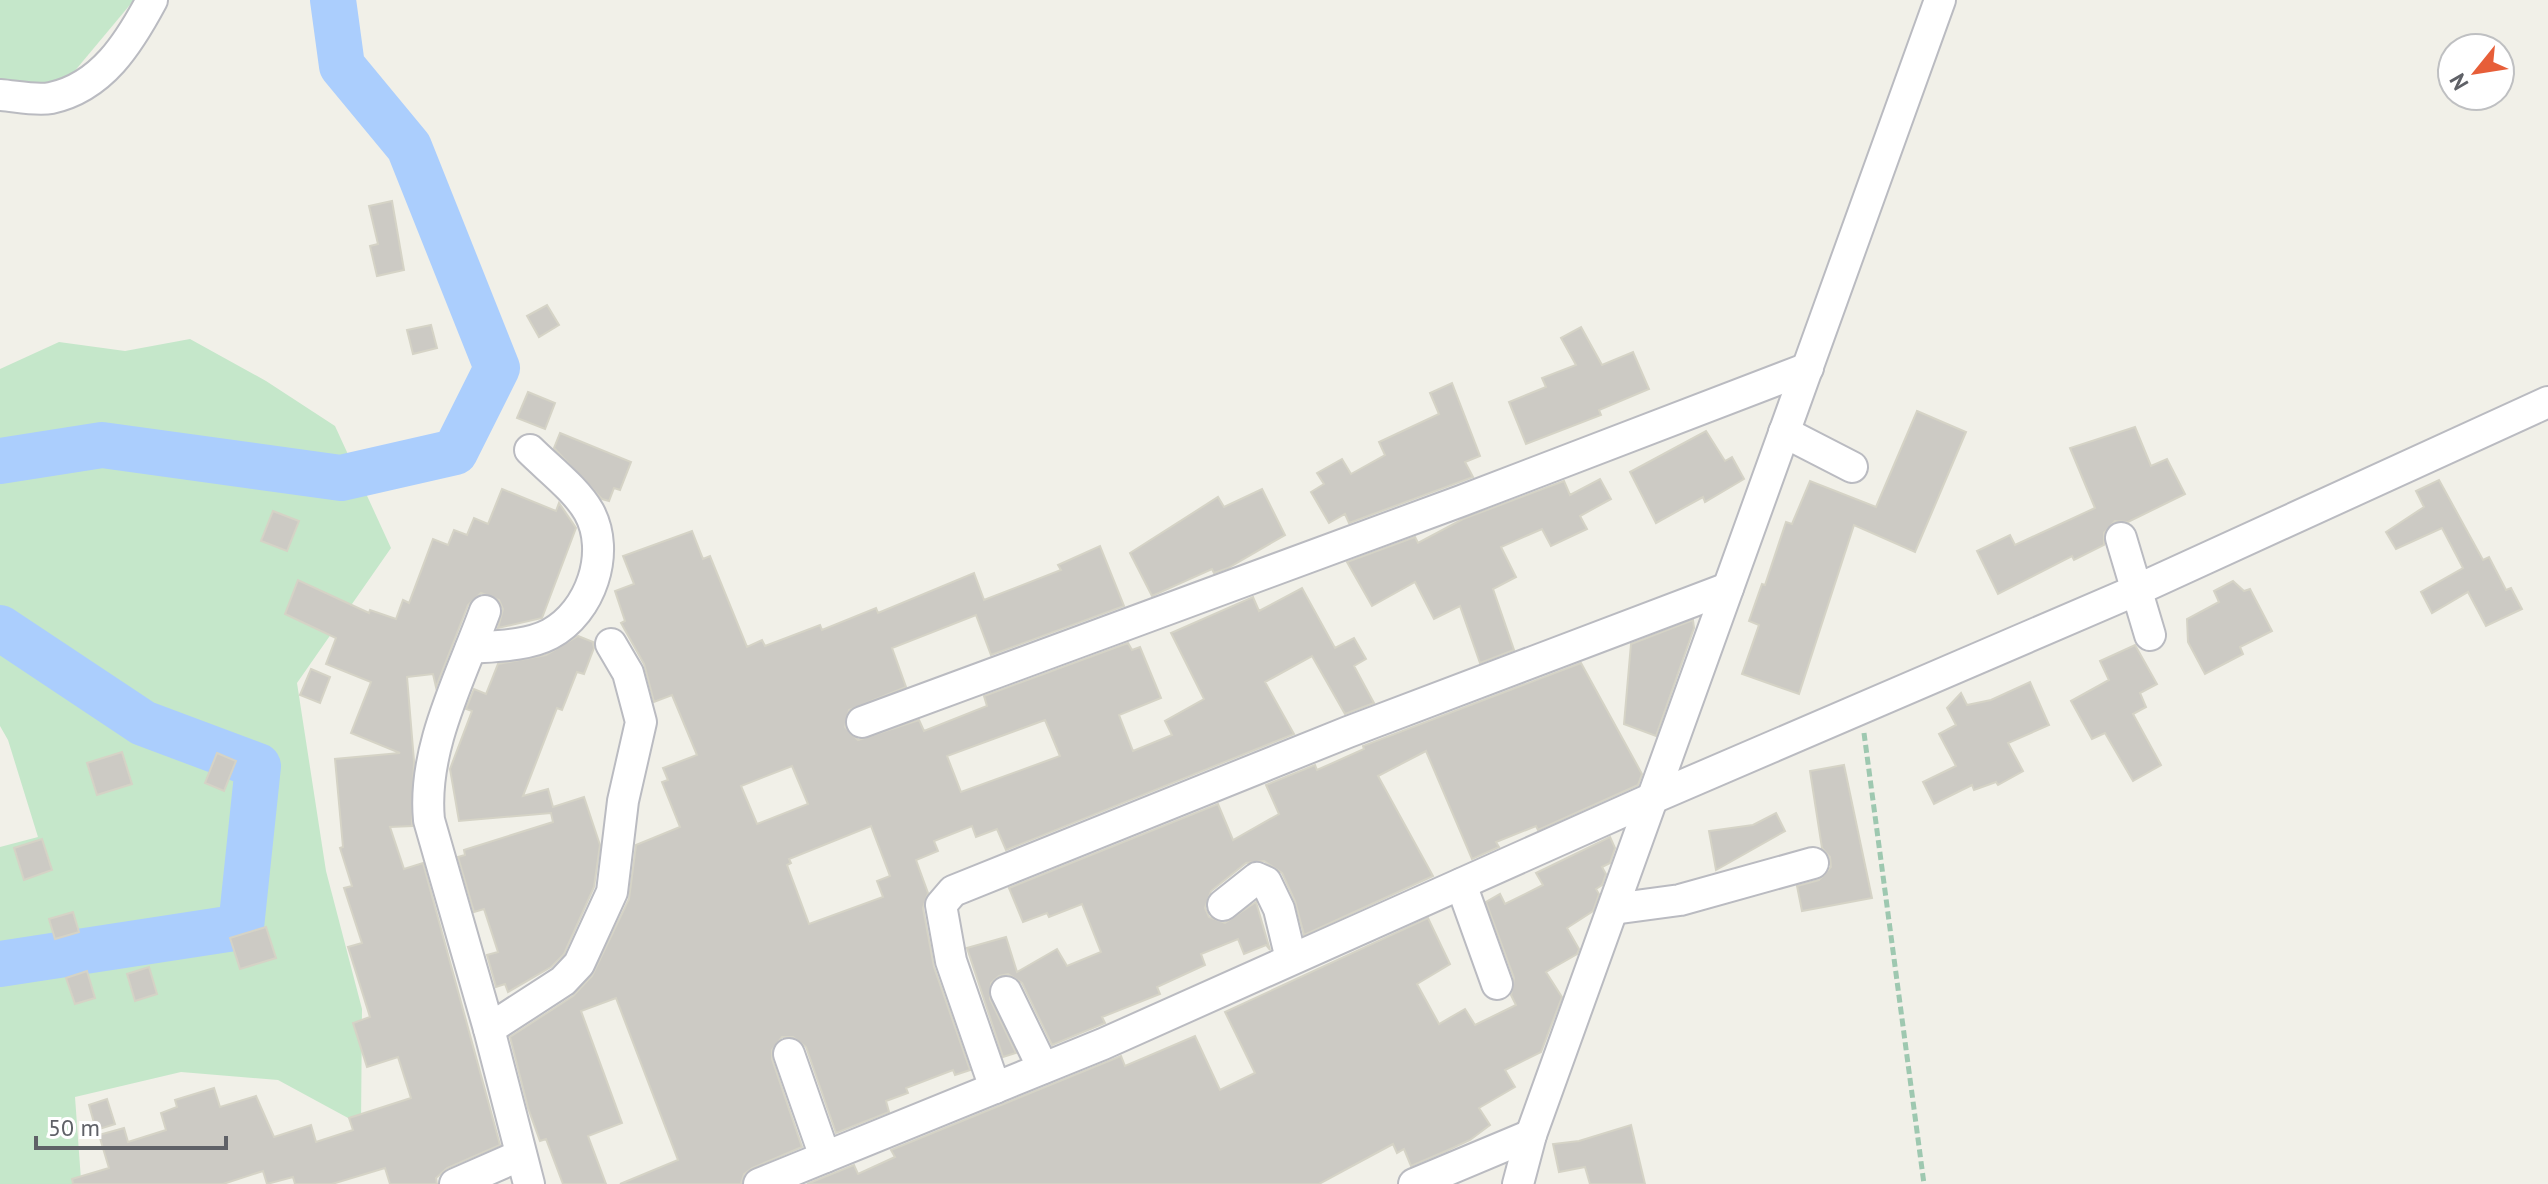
<svg xmlns="http://www.w3.org/2000/svg" width="2548" height="1184" viewBox="0 0 2548 1184" font-family="'PT Sans',sans-serif">
	<style>
		.green { fill: #c5e7ca }
		.lines { fill: none; stroke-linecap: round; stroke-linejoin: round }
		.river { stroke: #abcefd; stroke-width: 46 }
		.building { fill: #cccac4; stroke: #d5d3c6; stroke-width: 2; fill-rule: evenodd }
		.minor-casing { stroke: #babbc1; stroke-width: 34 }
		.path { stroke: #9ec8b0; stroke-width: 5; stroke-dasharray: 8 4; stroke-linecap: butt }
		.minor { stroke: #fff; stroke-width: 30 }
	</style>
	<rect width="100%" height="100%" fill="#f1f0e8"/>
	<g class="green">
		<polygon points="0,0 134,0 63,85 0,80"/>
		<polygon points="190,339 266,381 335,426 391,548 297,683 326,871 362,1009 361,1125 278,1080 181,1072 75,1097 81,1180 76,1184 0,1184 0,847 38,837 8,740 0,726 0,369 59,342 125,351"/>
	</g>
	<g class="lines">
		<g class="river">
			<polyline points="0,461 102,445 341,478 455,452 497,368 409,147 342,66 333,0"/>
			<polyline points="0,628 143,723 258,766 241,927 0,964"/>
		</g>
	</g>
	<g class="building">
		<polygon points="392,201 404,270 377,276 370,246 378,244 369,206"/>
		<polygon points="547,305 559,325 539,337 527,316"/>
		<polygon points="431,325 437,348 413,354 407,330"/>
		<polygon points="1581,327 1602,365 1633,352 1649,389 1599,410 1601,415 1526,444 1509,402 1546,387 1542,378 1576,365 1561,338"/>
		<polygon points="1452,383 1480,456 1465,462 1473,477 1349,523 1345,514 1329,523 1311,492 1324,484 1317,473 1342,459 1351,474 1385,455 1379,442 1439,414 1430,393"/>
		<polygon points="528,392 555,403 545,429 517,418"/>
		<polygon points="1917,411 1966,432 1915,552 1854,525 1799,694 1742,674 1759,625 1749,621 1762,584 1765,585 1786,522 1792,524 1810,481 1876,507"/>
		<polygon points="2135,427 2151,466 2167,459 2185,494 2128,522 2115,521 2104,533 2104,545 2074,560 2072,556 1998,594 1977,551 2010,535 2015,545 2095,508 2070,448"/>
		<polygon points="1706,431 1725,461 1732,457 1744,479 1705,502 1703,497 1656,523 1630,472"/>
		<polygon points="560,433 631,462 620,490 614,488 609,501 602,499 554,448"/>
		<polygon points="1600,479 1611,499 1580,516 1587,529 1551,546 1542,529 1501,547 1516,577 1493,589 1514,650 1480,663 1460,606 1434,619 1415,582 1372,606 1347,562 1415,537 1418,543 1463,519 1564,481 1570,495"/>
		<polygon points="2439,480 2483,560 2489,557 2506,590 2511,588 2522,609 2486,626 2468,592 2432,613 2421,592 2463,568 2442,528 2396,549 2386,532 2424,507 2416,491"/>
		<polygon points="502,489 556,511 559,503 576,528 542,618 498,628 503,609 499,600 481,593 468,605 436,687 433,674 407,677 414,761 412,826 390,827 404,869 423,863 500,1145 447,1168 436,1178 437,1184 390,1184 385,1168 332,1184 295,1184 293,1177 267,1184 263,1171 223,1184 73,1184 72,1179 109,1168 99,1135 124,1128 128,1142 166,1130 161,1113 177,1107 175,1100 214,1088 220,1107 256,1096 274,1137 311,1125 316,1142 353,1130 349,1118 411,1098 398,1057 367,1067 353,1023 370,1017 348,947 362,943 344,888 352,886 340,848 343,847 335,759 400,753 351,733 371,682 326,664 336,638 285,614 298,580 369,613 370,610 396,619 403,600 409,603 433,539 448,545 454,530 467,535 474,518 488,524"/>
		<polygon points="1262,489 1285,535 1228,568 1214,573 1212,569 1152,596 1130,553 1218,497 1224,507"/>
		<polygon points="273,511 299,521 287,551 261,541"/>
		<path d="M692,531L703,559L710,556L747,647L762,640L765,646L820,625L822,630L876,608L878,613L974,573L984,600L1061,570L1058,565L1100,546L1124,606L991,655L976,615L892,648L906,687L849,710L845,727L858,740L919,720L924,731L987,706L984,696L1128,643L1132,650L1140,647L1161,698L1119,715L1133,751L1172,735L1165,721L1204,699L1171,633L1253,597L1259,611L1302,588L1335,648L1354,638L1366,659L1354,666L1374,703L1345,714L1312,656L1265,682L1294,734L1006,850L997,829L976,837L972,826L934,841L938,851L916,860L928,893L923,908L934,967L970,1070L955,1075L953,1070L906,1088L908,1093L886,1101L889,1112L836,1133L806,1047L793,1037H782L772,1050V1059L802,1147L752,1168L744,1174L741,1184H620L678,1160L616,998L581,1011L622,1123L588,1136L606,1184H563L546,1139L540,1141L528,1108L510,1037L573,996L592,976L629,899L636,845L680,827L662,782L668,780L663,768L697,755L672,695L654,702L644,664L621,623L625,621L615,591L634,584L623,556ZM1045,720L1060,756L961,792L947,756ZM792,766L808,804L757,824L741,786ZM871,826L890,876L877,881L883,897L809,924L787,865L791,863L789,859Z"/>
		<polygon points="2233,581 2244,591 2250,589 2272,631 2240,647 2243,654 2205,674 2188,642 2187,619 2219,602 2214,591"/>
		<polygon points="1693,620 1694,628 1656,736 1624,724 1631,644"/>
		<polygon points="578,636 593,642 594,648 584,674 577,672 562,710 557,708 523,796 548,789 553,807 584,797 600,845 594,887 564,954 551,967 508,992 505,984 496,987 487,955 498,952 484,909 474,912 458,857 465,855 464,850 553,822 551,813 459,821 450,769 472,711 466,709 474,689 486,694 498,664 546,655"/>
		<polygon points="2135,645 2157,684 2140,693 2146,707 2133,714 2161,765 2133,781 2105,733 2092,739 2071,701 2109,680 2100,661"/>
		<polygon points="1581,663 1642,774 1638,785 1538,830 1536,826 1496,842 1499,847 1472,859 1426,751 1378,776 1433,876 1304,935 1295,901 1282,873 1264,861 1246,863 1211,891 1205,908 1209,917 1225,923 1256,902 1270,950 1266,945 1244,954 1238,939 1201,954 1205,965 1157,987 1160,994 1102,1017 1105,1023 1052,1045 1022,983 1008,974 999,976 991,983 990,999 1016,1053 1003,1057 967,948 1006,937 1017,972 1057,949 1067,966 1101,952 1082,904 1049,917 1047,913 1023,922 1009,888 1218,804 1233,840 1279,814 1266,785 1315,765 1317,770 1364,749 1363,746"/>
		<polygon points="311,669 330,677 320,703 300,695"/>
		<polygon points="2030,682 2049,725 2008,743 2023,771 1998,785 1996,782 1974,790 1972,785 1934,804 1923,782 1956,766 1939,734 1956,725 1947,708 1961,693 1967,705 1991,700"/>
		<polygon points="122,752 132,784 97,795 87,763"/>
		<polygon points="217,753 236,761 224,791 205,783"/>
		<polygon points="1844,765 1872,898 1802,911 1797,886 1819,880 1831,867 1830,857 1822,848 1810,771"/>
		<polygon points="1776,813 1785,831 1716,870 1709,831 1753,825"/>
		<polygon points="1610,837 1615,848 1610,863 1602,867 1606,874 1602,885 1596,889 1599,894 1593,911 1567,928 1579,949 1577,954 1546,972 1562,997 1541,1052 1505,1070 1515,1087 1479,1108 1490,1125 1470,1140 1446,1151 1411,1166 1404,1149 1397,1153 1393,1144 1319,1184 807,1184 854,1165 858,1174 895,1157 891,1150 1121,1056 1125,1066 1195,1036 1220,1090 1255,1073 1225,1012 1428,918 1450,964 1417,984 1439,1024 1465,1009 1475,1025 1516,1005 1511,995 1514,978 1486,902 1500,894 1505,904 1543,885 1536,873"/>
		<polygon points="42,839 52,870 24,880 14,848"/>
		<polygon points="73,912 79,932 55,939 49,919"/>
		<polygon points="266,927 276,958 240,969 230,938"/>
		<polygon points="149,967 157,994 135,1001 127,974"/>
		<polygon points="87,971 95,998 75,1004 66,978"/>
		<polygon points="107,1099 115,1124 96,1130 89,1105"/>
		<polygon points="1631,1125 1645,1184 1590,1184 1585,1167 1559,1172 1553,1144 1579,1141"/>
	</g>
	<g class="lines">
		<defs>
			<g id="minor">
				<path d="M0,95C15,96 36,101 51,98C102,87 129,43 152,0"/>
				<polyline points="1784,432 1852,467"/>
				<polyline points="2121,538 2150,635"/>
				<path d="M485,611C461,677 422,749 429,820L489,1029L529,1184"/>
				<path d="M471,648C496,646 527,646 550,634C591,612 611,552 589,512C576,489 549,469 530,450"/>
				<polyline points="862,722 1461,501 1808,368"/>
				<polyline points="1461,884 1497,984"/>
				<polyline points="1223,905 1257,878 1266,882 1279,909 1291,959"/>
				<polyline points="1613,909 1680,900 1813,863"/>
				<polyline points="1006,992 1043,1068"/>
				<polyline points="489,1029 563,981 579,964 612,892 623,801 641,722 628,673 611,644"/>
				<polyline points="789,1054 825,1157"/>
				<polyline points="995,1088 951,961 941,905 953,891 1348,732 1728,588"/>
				<polyline points="455,1184 521,1155"/>
				<polyline points="759,1184 1103,1044 1653,798 2139,589 2548,402"/>
				<polyline points="1414,1184 1531,1135"/>
				<polyline points="1518,1184 1531,1135 1940,0"/>
			</g>
		</defs>
		<use href="#minor" class="minor-casing"/>
		<polyline class="path" points="1864,733 1924,1184"/>
		<use href="#minor" class="minor"/>
	</g>
	<g transform="translate(2476 72) rotate(240)"><circle r="38" fill="#ffffff" stroke="#bfc0c2" stroke-width="2"/>
	<path d="M0-6L14 30L0 20L-14 30Z" fill="#e75e38"/>
	<text y="-12" font-size="22" font-weight="bold" text-anchor="middle" fill="#5f6167">N</text>
	</g>
	<path d="M36 1136v12h190v-12" fill="none" stroke="#5f6167" stroke-width="4"/>
	<text x="48" y="1136" font-size="24" fill="#5f6167" stroke="#ffffff" stroke-width="6" paint-order="stroke">50 m</text>
</svg>
